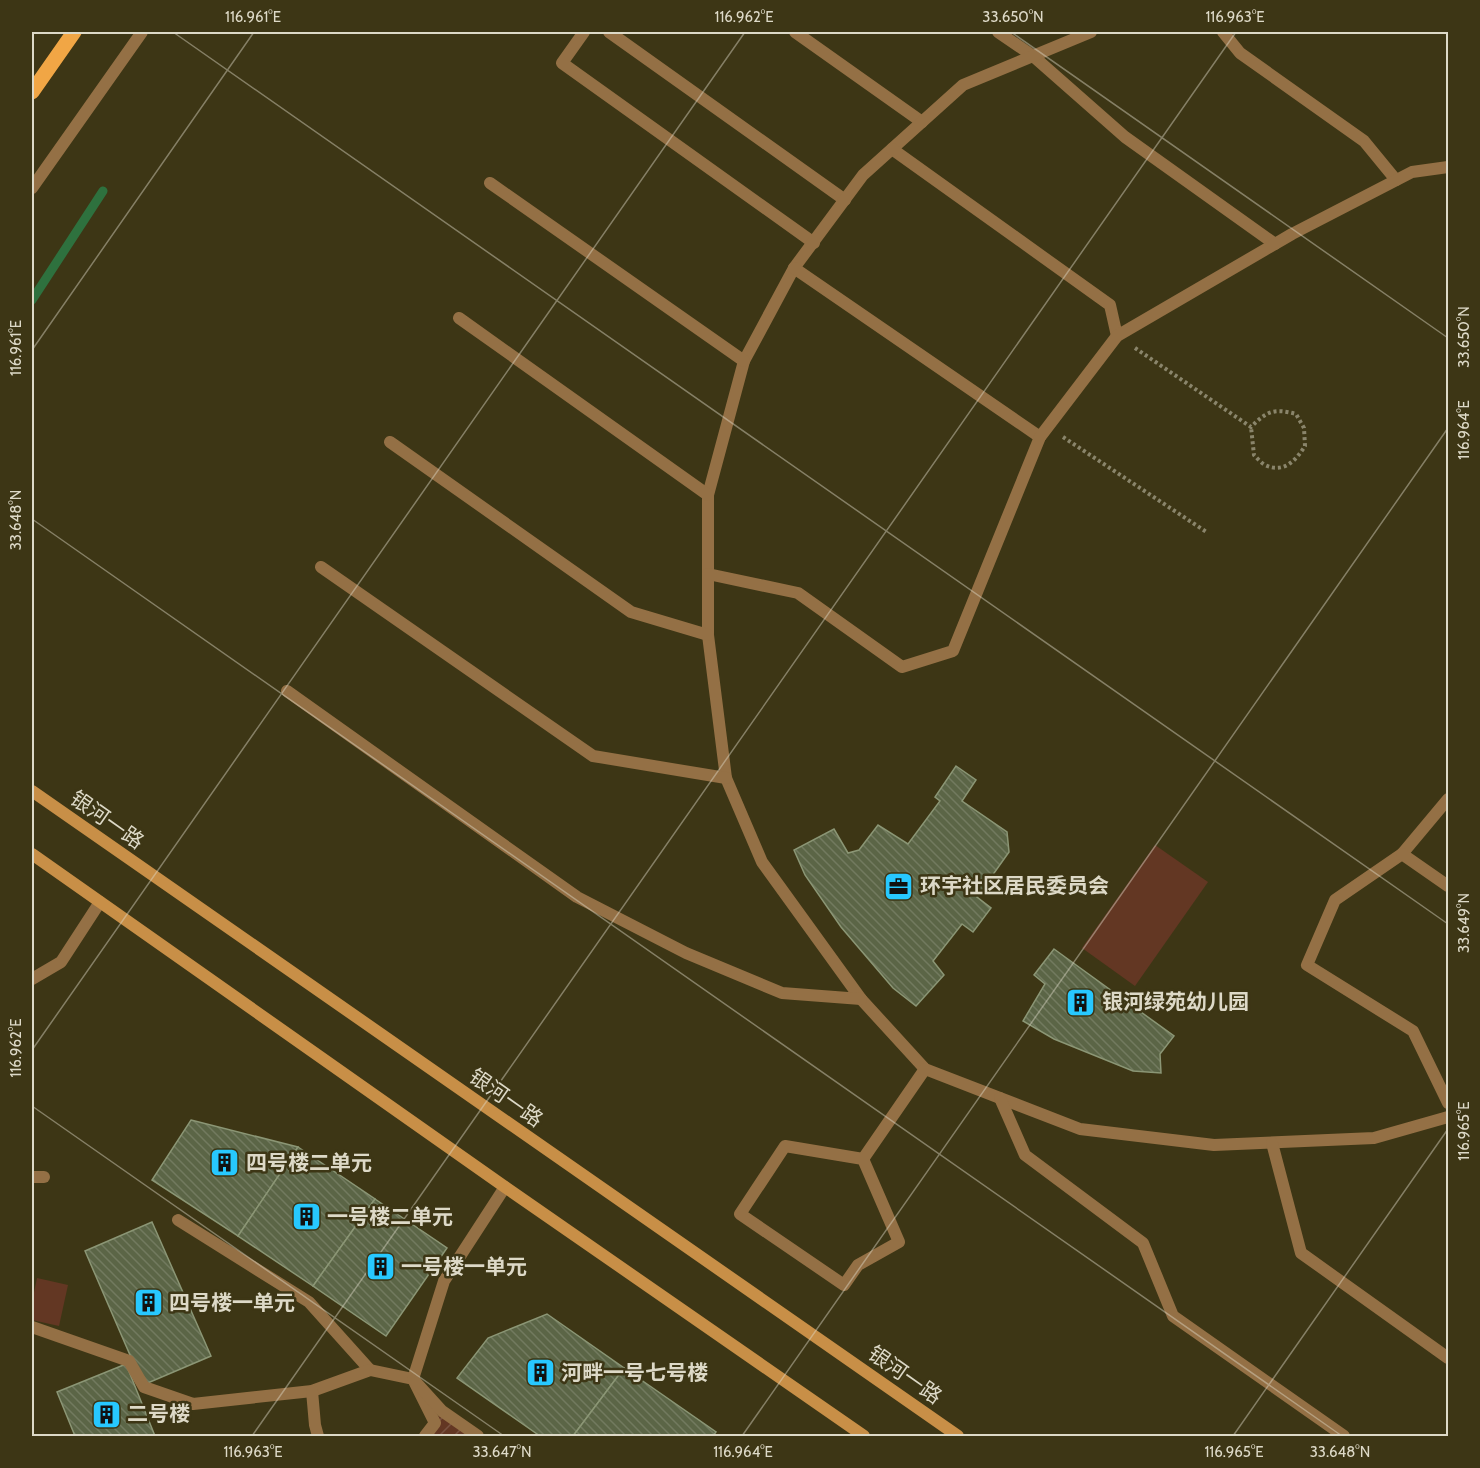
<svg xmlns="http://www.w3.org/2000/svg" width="1480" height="1468" viewBox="0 0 1480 1468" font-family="Cabin,'Noto Sans SC',sans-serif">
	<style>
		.grass { fill: #633723 }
		.garden { fill: url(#garden-furrows) }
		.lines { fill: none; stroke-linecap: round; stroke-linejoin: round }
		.stream { stroke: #2e713e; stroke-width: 9 }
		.building { fill: url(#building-back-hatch); stroke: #8b9675; stroke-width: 1.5 }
		.path { stroke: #8a856b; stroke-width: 4; stroke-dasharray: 3 3; stroke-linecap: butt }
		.street { stroke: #947045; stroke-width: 12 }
		.secondary { stroke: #c88f47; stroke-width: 12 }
		.primary { stroke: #f1a645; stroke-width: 15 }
		.ticks { fill: none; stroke: #ddd9c7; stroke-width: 1.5; stroke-opacity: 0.45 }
		.labels { text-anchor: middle; stroke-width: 5; stroke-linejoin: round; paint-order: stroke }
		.street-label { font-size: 21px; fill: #ddd9c7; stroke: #3d3615 }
		.poi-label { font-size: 21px; font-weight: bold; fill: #ddd9c7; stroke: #3d3615; text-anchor: start }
		.neatline { fill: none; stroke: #ddd9c7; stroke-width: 2 }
		.ticks-label { font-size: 15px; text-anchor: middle; fill: #ddd9c7 }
	</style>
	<defs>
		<pattern id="garden-furrows" width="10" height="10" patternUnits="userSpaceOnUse" patternTransform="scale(1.5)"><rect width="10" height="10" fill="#633723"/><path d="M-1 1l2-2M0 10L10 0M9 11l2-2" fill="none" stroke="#795341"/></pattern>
		<pattern id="building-back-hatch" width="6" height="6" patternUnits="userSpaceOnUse" patternTransform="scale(1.5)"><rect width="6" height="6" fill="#5b6546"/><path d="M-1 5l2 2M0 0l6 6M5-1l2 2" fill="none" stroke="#727a5f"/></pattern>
	</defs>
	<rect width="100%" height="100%" fill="#3d3615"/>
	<g class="grass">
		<polygon points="1155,845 1208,882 1135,986 1082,948"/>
		<polygon points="37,1278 68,1285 59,1326 32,1320 32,1302"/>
	</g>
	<polygon class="garden" points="442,1411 478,1436 425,1436"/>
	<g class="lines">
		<polyline class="stream" points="32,300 103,191"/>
	</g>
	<g class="building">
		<polygon points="956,766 976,780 962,801 1007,832 1009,852 977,897 991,908 973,932 962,924 933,961 944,975 916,1006 893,988 841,927 805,875 794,850 834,829 848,853 859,850 878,825 908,844 940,801 935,797"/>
		<polygon points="1054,949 1174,1036 1160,1054 1161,1073 1133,1071 1054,1039 1023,1021 1045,984 1034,975"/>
		<polygon points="191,1120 298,1147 238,1236 152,1180"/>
		<polygon points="298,1147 375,1199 313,1286 238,1236"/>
		<polygon points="375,1199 447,1248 386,1336 313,1286"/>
		<polygon points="152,1222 211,1356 143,1385 85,1251"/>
		<polygon points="547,1314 624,1368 573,1436 540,1436 457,1378 488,1338"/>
		<polygon points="126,1364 155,1436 75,1436 57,1392"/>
		<polygon points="624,1368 716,1432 713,1436 573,1436"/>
	</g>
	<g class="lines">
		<g class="path">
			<path d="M1135,348L1251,427C1267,411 1274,408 1296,414L1304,428L1305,446C1296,460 1284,474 1265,465C1261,463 1257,458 1254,455L1251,427"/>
			<polyline points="1063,437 1208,533"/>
		</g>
		<g class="street">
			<polyline points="584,32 562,63 814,243"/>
			<polyline points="609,32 845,200"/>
			<polyline points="795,32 922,122"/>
			<polyline points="998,32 1033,56 1125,137 1275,244"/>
			<polyline points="1091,32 963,85 863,175 794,268 744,361 708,495 708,635 726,778 762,862 861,999 925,1069 1080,1129 1214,1145 1374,1138 1448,1117"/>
			<polyline points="1223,32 1240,53 1364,141 1396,180"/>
			<polyline points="892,149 1110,305 1117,336"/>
			<polyline points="490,183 744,361"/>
			<polyline points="32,188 142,32"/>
			<polyline points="794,268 1040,437"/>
			<polyline points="459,318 708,495"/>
			<polyline points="390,442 631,612 708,635"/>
			<polyline points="321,567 593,756 726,778"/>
			<polyline points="708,574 798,593 902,667 953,651 1040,437 1117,336 1292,234 1412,172 1448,167"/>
			<polyline points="287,691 577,897 686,953 782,993 861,999"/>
			<polyline points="1448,799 1402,854 1335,900 1307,965 1413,1031 1448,1103"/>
			<polyline points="1402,854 1448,886"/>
			<polyline points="32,979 61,962 100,902"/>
			<polyline points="1000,1098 1025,1155 1143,1243 1173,1316 1344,1436"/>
			<polyline points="1272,1143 1301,1253 1448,1358"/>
			<polyline points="863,1159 899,1242 858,1265 844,1285 740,1214 785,1146 863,1159 925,1069"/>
			<polyline points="32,1177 44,1177"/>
			<polyline points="178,1220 309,1302 370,1370"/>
			<polyline points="32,1327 129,1361 144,1387 193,1404 312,1391 370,1370 413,1379 435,1423 425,1436"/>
			<polyline points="312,1391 315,1425 318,1436"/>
			<polyline points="478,1436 442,1411 413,1379 444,1281 505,1187"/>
		</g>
		<g class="secondary">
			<polyline points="32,791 958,1436"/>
			<polyline points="32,854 505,1187 864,1436"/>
		</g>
		<polyline class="primary" points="32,92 74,32"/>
	</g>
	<path class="ticks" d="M173,32L1448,924M1011,32L1448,338M32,350L254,32M32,519L1342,1436M32,1050L745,32M32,1106L504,1436M252,1436L1236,32M742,1436L1448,428M1233,1436L1448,1129"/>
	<defs>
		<symbol id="office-square" viewBox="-11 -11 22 22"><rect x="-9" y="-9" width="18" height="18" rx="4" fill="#27c8ff" stroke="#3d3615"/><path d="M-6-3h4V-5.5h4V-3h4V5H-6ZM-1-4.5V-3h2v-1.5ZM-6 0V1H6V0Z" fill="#111"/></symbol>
		<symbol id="building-square" viewBox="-11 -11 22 22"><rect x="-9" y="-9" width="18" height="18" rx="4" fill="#27c8ff" stroke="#3d3615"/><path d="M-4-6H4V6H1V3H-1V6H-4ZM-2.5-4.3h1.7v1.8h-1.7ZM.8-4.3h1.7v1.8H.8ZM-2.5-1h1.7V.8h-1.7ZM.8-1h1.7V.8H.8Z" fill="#111"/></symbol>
	</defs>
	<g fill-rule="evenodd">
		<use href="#office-square" x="882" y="870" width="33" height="33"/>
		<use href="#building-square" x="1064" y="986" width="33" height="33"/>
		<use href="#building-square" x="208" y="1146" width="33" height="33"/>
		<use href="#building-square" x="290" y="1200" width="33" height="33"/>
		<use href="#building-square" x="364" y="1250" width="33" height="33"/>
		<use href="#building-square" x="132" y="1286" width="33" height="33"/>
		<use href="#building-square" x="524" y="1356" width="33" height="33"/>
		<use href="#building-square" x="90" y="1398" width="33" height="33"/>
	</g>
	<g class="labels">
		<g class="street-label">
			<text transform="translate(107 820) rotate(35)" y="7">银河一路</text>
			<text transform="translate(506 1098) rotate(35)" y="7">银河一路</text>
			<text transform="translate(905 1375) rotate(35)" y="7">银河一路</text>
		</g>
		<g class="poi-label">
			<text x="920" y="893">环宇社区居民委员会</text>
			<text x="1102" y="1009">银河绿苑幼儿园</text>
			<text x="246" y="1170">四号楼二单元</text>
			<text x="327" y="1224">一号楼二单元</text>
			<text x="401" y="1274">一号楼一单元</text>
			<text x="169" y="1310">四号楼一单元</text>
			<text x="561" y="1380">河畔一号七号楼</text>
			<text x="127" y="1421">二号楼</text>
		</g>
	</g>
	<rect width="1480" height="1468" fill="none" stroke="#3d3615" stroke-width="66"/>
	<rect x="33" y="33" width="1414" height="1402" class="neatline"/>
	<g class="ticks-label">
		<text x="253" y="22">116.961°E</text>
		<text x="744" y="22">116.962°E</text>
		<text x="1013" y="22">33.650°N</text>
		<text x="1235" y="22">116.963°E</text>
		<text transform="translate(1464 337) rotate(-90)" y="5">33.650°N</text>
		<text transform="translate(16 348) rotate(-90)" y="5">116.961°E</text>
		<text transform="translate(1464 430) rotate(-90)" y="5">116.964°E</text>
		<text transform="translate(16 520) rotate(-90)" y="5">33.648°N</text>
		<text transform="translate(1464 923) rotate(-90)" y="5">33.649°N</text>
		<text transform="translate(16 1048) rotate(-90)" y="5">116.962°E</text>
		<text transform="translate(1464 1131) rotate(-90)" y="5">116.965°E</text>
		<text x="253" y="1457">116.963°E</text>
		<text x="502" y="1457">33.647°N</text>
		<text x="743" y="1457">116.964°E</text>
		<text x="1234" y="1457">116.965°E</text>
		<text x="1340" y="1457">33.648°N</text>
	</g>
</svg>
